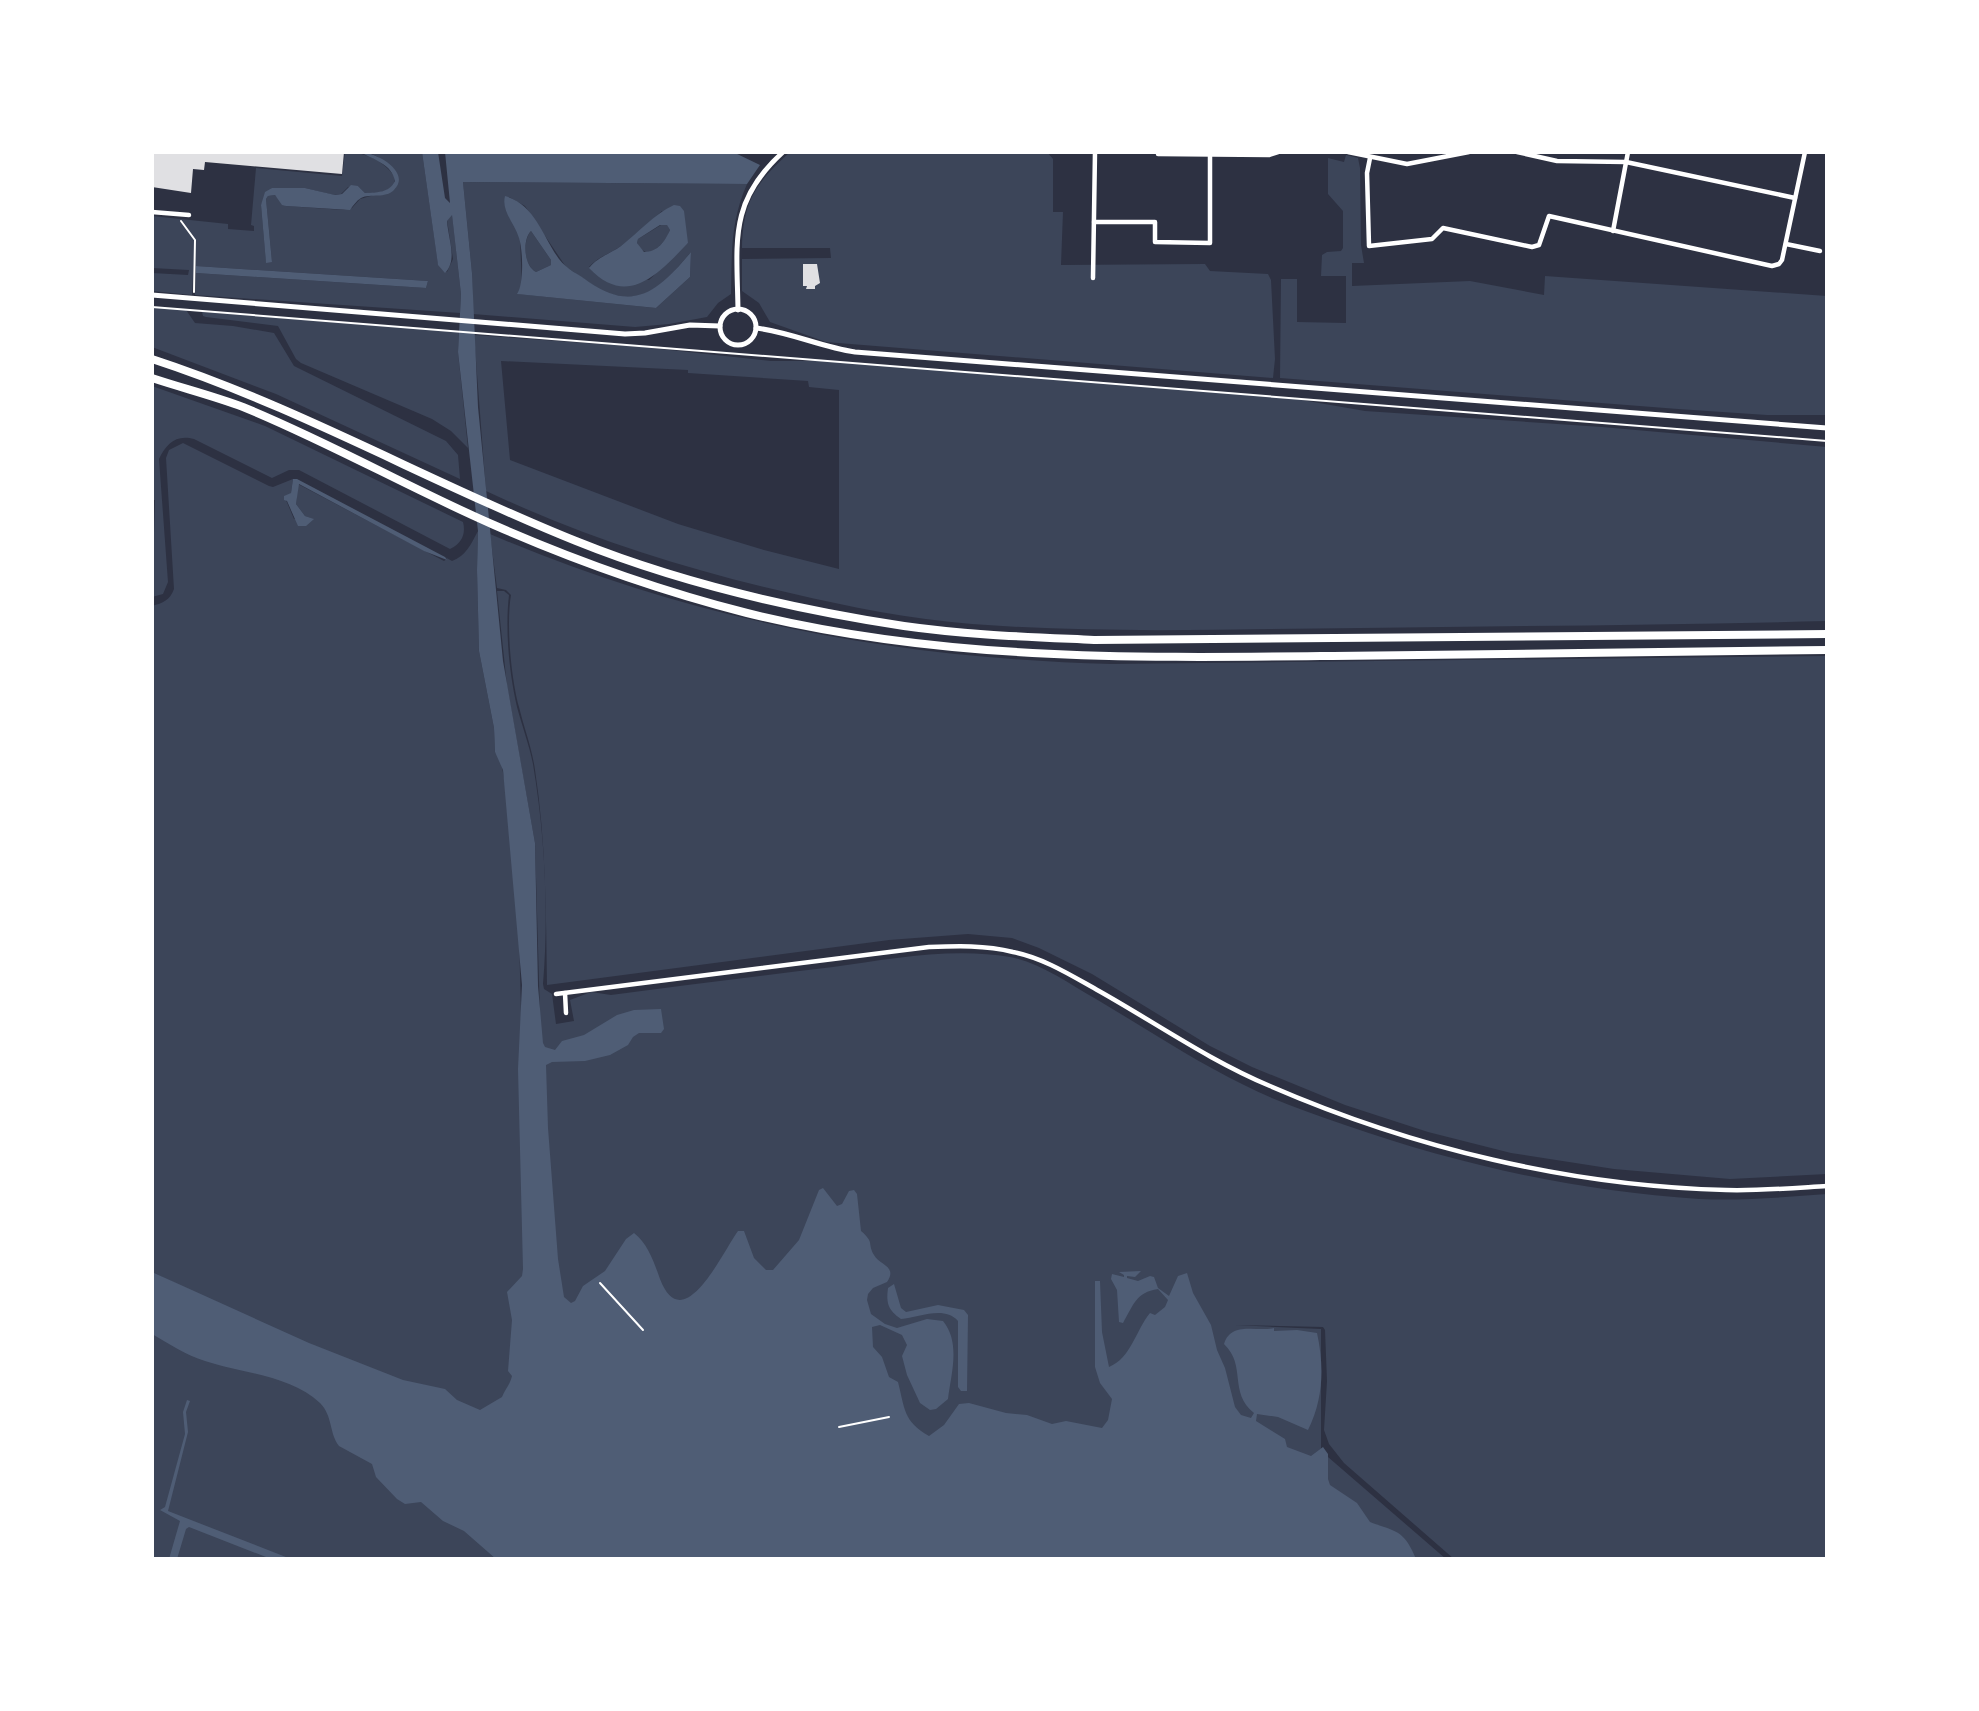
<svg xmlns="http://www.w3.org/2000/svg" width="1979" height="1711" viewBox="0 0 1979 1711" font-family="Raleway,sans-serif">
	<style>
		.green { fill: #3c4559; fill-rule: evenodd }
		.water { fill: #4f5d75; fill-rule: evenodd }
		.building { fill: #e0e0e3 }
		.lines { fill: none; stroke-linecap: round; stroke-linejoin: round }
		.path { stroke: #fff; stroke-width: 2 }
		.minor { stroke: #fff; stroke-width: 4.5 }
		.tertiary { stroke: #fff; stroke-width: 5 }
		.motorway { stroke: #fff; stroke-width: 8 }
	</style>
	<rect width="100%" height="100%" fill="#2d3142"/>
	<g class="green">
		<path d="M345,152C365,152 383,160 395,177C395,194 378,192 365,193L358,186L348,187L341,194L334,195L305,188H272L261,205L266,262H272L266,199L268,196L275,195L286,206L344,210L352,208L360,199L395,189L398,176L378,157L368,152H422L438,264L447,272L453,259L447,220L452,214L461,294L460,313L195,295L196,273L426,288L428,281L196,266L195,239L192,295L152,291V273L188,275L189,270L152,268V216L228,224V229L254,231V226L251,225L256,168L342,176Z"/>
		<path d="M790,152H1047L1053,159V212H1063L1061,265L1205,264L1210,271L1268,274L1271,280L1275,359L1273,378L826,342L770,322L759,303L742,291V259L831,258L830,248H742C743,201 756,183 790,152Z"/>
		<polygon points="1346,155 1358,158 1360,168 1361,245 1364,263 1352,263 1352,286 1470,281 1544,295 1545,276 1827,296 1827,415 1767,415 1678,409 1280,378 1281,279 1297,279 1297,322 1346,323 1346,276 1321,276 1322,255 1327,252 1341,251 1343,248 1343,211 1328,194 1328,158 1344,162"/>
		<path d="M463,182L747,184C730,223 732,253 731,294L718,303L707,317L669,324L635,327L473,314L472,273ZM509,197L525,206L566,267L605,293L624,297L644,295L665,282L691,252L690,277L656,308L518,294L522,287L520,239ZM662,211L688,243L649,280L589,267C598,257 607,255 618,248C634,238 648,223 662,211Z"/>
		<path d="M667,224L670,230C665,242 659,248 648,253L640,249L637,243L638,239L661,225Z"/>
		<path d="M531,231L551,260V265L536,272C524,266 522,241 531,231Z"/>
		<polygon points="152,307 186,310 195,323 233,326 274,333 294,366 446,441 458,455 460,479 276,394 152,347"/>
		<polygon points="202,312 459,332 458,352 468,448 451,431 432,419 301,363 296,359 278,326 206,317 203,316"/>
		<path d="M474,335L642,347L771,361H822L1225,392L1296,399L1365,411L1602,427L1827,447V621C1672,625 1517,626 1362,628C1232,629 1101,634 972,624C910,619 850,607 790,593C684,569 584,537 486,491ZM501,361L688,370V373L808,381L809,387L839,390V569L764,550L678,524L510,460Z"/>
		<path d="M152,386L265,426L463,522C466,534 462,543 450,549L299,470H289L272,478L194,439C176,434 166,444 159,459L168,582L163,594L152,597L155,500H152Z"/>
		<path d="M183,443L269,486L273,487L293,479L291,493L286,500L294,519H313L305,516L296,504L298,484L444,561L447,559L445,557L452,561C466,556 471,544 478,531L477,570L479,651L494,728L495,752L501,761L506,790L519,935L521,1012L540,1015L535,843L507,686L497,591H504L509,595C505,629 509,672 517,707C522,726 529,744 533,764C545,836 549,912 543,984L544,989L552,994L556,1024L574,1021L570,1000L591,992L611,995C685,985 759,976 833,967C890,959 952,947 1010,957C1041,963 1069,984 1096,999C1145,1028 1193,1060 1244,1085C1277,1102 1311,1113 1345,1125C1459,1165 1578,1191 1699,1199C1742,1201 1785,1197 1827,1194V1559H1454L1344,1463L1329,1444L1324,1430L1327,1381L1325,1330L1323,1327L1235,1325L1321,1329V1448L1328,1457L1446,1559H152V1276L234,1311L152,1272V606C163,603 170,600 174,589L166,458L169,450Z"/>
		<path d="M490,534C691,620 892,658 1111,664L1827,656V1174L1730,1179L1614,1169L1511,1153L1428,1132L1345,1105L1252,1067L1210,1046L1092,974L1039,948L1012,938L968,934L889,940L547,985C546,913 546,841 535,770C532,748 524,728 519,707C511,678 506,624 511,595L506,590L497,588Z"/>
	</g>
	<g class="water">
		<path d="M360,152C376,152 412,172 394,190C385,199 371,193 361,198C356,201 353,206 350,210L286,206L282,205L275,195L268,196L266,199L272,262L266,263L261,205L265,192L272,188H305L335,195L342,194L351,185L358,186L365,193C378,192 389,193 395,181C392,164 374,160 360,152Z"/>
		<path d="M422,152H438L445,198L450,203L445,152H733L760,165L747,184L463,182L472,273L478,407L503,661L535,843L538,986L543,1043L545,1047L555,1050L562,1041L584,1035L617,1015L634,1010L661,1009L664,1029L661,1033H639L633,1037L628,1045L610,1055L585,1061L552,1062L546,1065L548,1128L558,1259L564,1297L571,1303L575,1301L583,1286L605,1271L626,1239L634,1233C648,1244 654,1262 660,1279C683,1339 722,1253 738,1231H744L754,1258L766,1270H773L799,1240L819,1190L823,1188L837,1206L842,1204L849,1191L854,1190L857,1194L861,1231C875,1243 867,1243 874,1255C879,1265 898,1266 887,1282L873,1288L868,1294L867,1300L871,1314L885,1324L897,1328L927,1319L943,1321C961,1343 951,1374 948,1399L936,1409L930,1410L920,1403L907,1375L902,1356L907,1345L902,1335L880,1325L872,1327L873,1347L882,1357L889,1377L898,1382C905,1409 903,1421 929,1436L944,1425L959,1404L969,1403L1006,1413L1027,1415L1052,1424L1066,1421L1102,1428L1108,1420L1112,1399L1100,1383L1095,1367V1281H1100L1102,1332L1109,1367C1131,1358 1136,1330 1150,1313L1155,1315L1165,1307L1168,1300L1158,1289C1136,1292 1133,1306 1123,1323L1119,1322L1117,1290L1111,1279L1112,1274L1124,1277V1275L1119,1272L1141,1271L1135,1277L1127,1276V1278L1138,1281L1150,1276L1154,1277L1158,1288L1169,1296L1178,1276L1187,1273L1193,1293L1211,1325L1217,1350L1225,1368L1235,1407L1241,1415L1251,1418L1254,1413C1228,1392 1247,1366 1224,1344C1231,1321 1257,1332 1274,1328V1331L1297,1330L1317,1333C1324,1365 1324,1398 1308,1430L1278,1417L1257,1414L1256,1421L1285,1439L1287,1447L1311,1456L1323,1447L1328,1454V1479L1330,1485L1357,1503L1370,1522C1397,1532 1404,1530 1416,1559H496L464,1531L443,1521L421,1502L405,1504L397,1499L376,1477L372,1464L339,1446C329,1433 333,1416 320,1403C291,1375 241,1373 205,1361C186,1355 169,1344 152,1334V1272L309,1343L403,1380L445,1389L457,1400L480,1410L502,1397C505,1389 510,1385 512,1376L508,1371L512,1320L507,1292L522,1276L523,1269L518,1069L522,985L503,770L495,752L494,728L479,651L477,570L478,531L458,352L461,294L452,215L447,221C448,238 458,260 445,273L438,265Z"/>
		<path d="M505,196C535,204 543,237 559,259C567,270 579,274 589,282C635,314 661,288 691,252L690,277L656,308L517,294C524,285 523,250 519,238C515,224 501,211 505,196ZM531,231L551,260V265L536,272C524,266 522,240 531,231Z"/>
		<path d="M674,205L680,206L684,211L688,243C659,273 628,309 589,268C599,256 610,254 621,246C639,232 654,214 674,205ZM660,225H667L670,230C665,241 658,252 644,252L637,243L638,239Z"/>
		<polygon points="196,266 428,281 426,288 196,273"/>
		<polygon points="293,479 297,479 445,557 447,560 424,551 299,484 296,504 305,516 314,519 306,526 298,526 287,501 284,500 284,496 291,493"/>
		<path d="M894,1284L901,1308L906,1312L938,1305L964,1310L968,1315L967,1391H961L958,1387V1321C944,1305 918,1318 901,1319C888,1310 886,1303 888,1288Z"/>
		<polygon points="187,1400 190,1401 186,1412 188,1432 168,1511 291,1559 271,1559 189,1527 186,1529 177,1559 169,1559 180,1521 160,1510 165,1507 185,1434 183,1412"/>
	</g>
	<g class="building">
		<polygon points="152,152 344,152 342,174 205,162 204,170 193,169 191,193 152,187"/>
		<polygon points="803,264 817,264 820,283 815,286 815,289 806,289 807,286 803,286"/>
	</g>
	<g class="lines">
		<g class="path">
			<polyline points="181,221 195,240 194,292"/>
			<polyline points="152,307 1827,441"/>
			<polyline points="600,1283 643,1330"/>
			<polyline points="839,1427 889,1417"/>
		</g>
		<g class="minor">
			<polyline points="1348,152 1407,164 1469,152"/>
			<polyline points="1517,152 1557,161 1626,162 1795,198"/>
			<polyline points="1158,154 1269,155 1278,152"/>
			<polyline points="1370,158 1367,173 1369,246 1432,239 1443,228 1532,247 1539,245 1549,216 1772,266 1779,264 1782,260 1805,152"/>
			<polyline points="152,212 189,215"/>
			<polyline points="1094,222 1155,222 1155,242 1210,243 1210,154"/>
			<polyline points="1613,231 1628,152"/>
			<polyline points="1786,244 1820,251"/>
			<polyline points="1093,278 1095,152"/>
			<polyline points="565,993 566,1013"/>
			<path d="M556,994L929,947C957,946 985,945 1013,952C1044,958 1072,976 1099,991C1156,1023 1210,1061 1270,1086C1413,1148 1570,1186 1726,1190C1760,1191 1794,1188 1827,1186"/>
		</g>
		<g class="tertiary">
			<polyline points="152,295 625,334 645,333 690,325 720,326"/>
			<circle cx="738" cy="327" r="18"/>
			<path d="M738,310C737,242 728,202 783,152"/>
			<path d="M756,328C790,332 821,347 855,352L1827,428"/>
		</g>
		<g class="motorway">
			<path d="M152,359C299,407 433,484 576,541C680,583 793,609 904,626C967,635 1031,637 1094,640L1827,634"/>
			<path d="M152,378C182,388 214,396 243,407C329,442 409,488 494,525C576,561 661,591 747,613C942,661 1134,658 1333,656C1498,654 1662,652 1827,650"/>
		</g>
	</g>
	<rect width="1979" height="1711" fill="none" stroke="#ffffff" stroke-width="308"/>
</svg>
